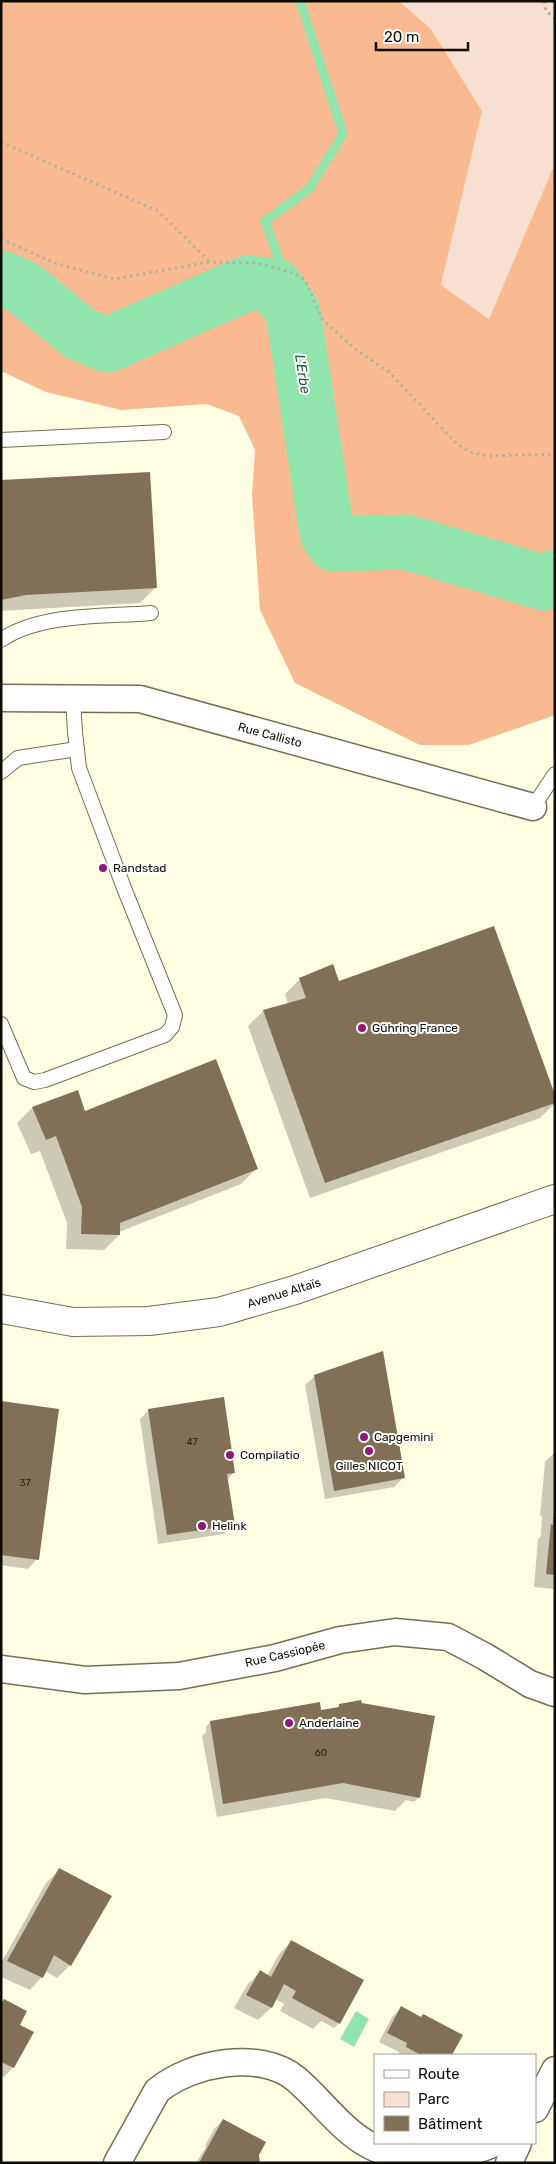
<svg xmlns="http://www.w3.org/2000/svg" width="556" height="2164" viewBox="0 0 556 2164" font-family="Rubik,sans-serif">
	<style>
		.green { fill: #f7e0d1 }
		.forest { fill: #f9ba92 }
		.water { fill: #91e4ac }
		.shadow { fill: #0003 }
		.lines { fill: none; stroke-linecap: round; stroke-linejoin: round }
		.stream { stroke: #91e4ac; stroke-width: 9 }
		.river { stroke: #91e4ac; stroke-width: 55 }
		.building { fill: #817056 }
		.service-casing { stroke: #727053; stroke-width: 16 }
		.minor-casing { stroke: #727053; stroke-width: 29 }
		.tertiary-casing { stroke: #727053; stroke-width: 30 }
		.path { stroke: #b3b19c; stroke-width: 3; stroke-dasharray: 2.5 4; stroke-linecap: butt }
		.service { stroke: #fff; stroke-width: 14 }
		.minor { stroke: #fff; stroke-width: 26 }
		.tertiary { stroke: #fff; stroke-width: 28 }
		.poi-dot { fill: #901877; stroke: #fff; stroke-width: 2 }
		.labels { text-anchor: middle; stroke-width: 4; stroke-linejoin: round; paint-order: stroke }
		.number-label { font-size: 10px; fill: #2a2518 }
		.street-label { font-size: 12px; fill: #0d0c03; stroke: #fff }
		.poi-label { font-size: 12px; fill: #0d0c03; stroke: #fff; text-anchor: start }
		.water-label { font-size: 14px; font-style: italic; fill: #1f5b37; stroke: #fff }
	</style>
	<rect width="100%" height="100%" fill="#fffde2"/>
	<polygon class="green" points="399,1 555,1 555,163 489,319 441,285 482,111 431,29"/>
	<polygon class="forest" points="1,1 399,1 431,29 482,111 441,285 489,319 555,163 555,715 469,745 420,745 295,683 260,610 252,495 255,450 239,416 207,404 121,410 46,392 1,371"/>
	<polygon class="water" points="356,2011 369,2019 354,2047 340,2039"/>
	<g class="shadow">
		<polygon points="1,481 155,588 140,603 1,611"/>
		<polygon points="300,979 338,983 555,1099 555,1103 540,1118 310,1198 248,1026 263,1011 288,1004 285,994"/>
		<polygon points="32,1108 84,1113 257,1168 241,1184 119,1232 119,1235 104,1250 66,1249 67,1223 40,1151 31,1154 17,1123"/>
		<polygon points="315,1376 403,1478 394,1487 325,1499 305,1385"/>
		<polygon points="1,1402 37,1559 28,1569 1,1565"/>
		<polygon points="149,1410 234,1472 227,1480 234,1524 224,1534 158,1544 140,1419"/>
		<polygon points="555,1452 555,1589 534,1587 538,1539 541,1536 542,1516 540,1516 545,1462"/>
		<polygon points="319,1704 320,1712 336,1709 339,1705 419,1797 414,1802 406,1800 395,1811 326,1798 217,1817 202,1736 206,1732 206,1727 210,1722"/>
		<polygon points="59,1870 70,1965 57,1978 45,1971 42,1977 30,1990 1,1977 1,1963 46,1883"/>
		<polygon points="291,1942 339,2023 334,2028 321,2021 313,2029 280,2011 284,2004 275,1999 271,2008 258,2020 234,2008 247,1985 260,1972 267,1976 279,1954"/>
		<polygon points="4,2001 19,2026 13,2067 4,2077 1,2075 1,2003"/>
		<polygon points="401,2008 461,2035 451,2055 398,2055 399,2052 379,2042 392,2017"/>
		<polygon points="223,2120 257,2155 259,2163 196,2163 206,2147 205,2146 214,2129"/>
	</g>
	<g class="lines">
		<polyline class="stream" points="275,286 282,268 265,221 309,189 343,134 300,1"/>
		<polyline class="river" points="1,278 24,288 80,334 107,345 248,283 275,286 293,312 327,534 334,544 406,542 544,583 555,577"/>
	</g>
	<g class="building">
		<polygon points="150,472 157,588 26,595 1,600 1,480"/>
		<polygon points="494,926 555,1095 555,1103 325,1183 263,1010 306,998 299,978 333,964 339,981"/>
		<polygon points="216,1059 258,1169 120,1223 120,1235 81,1234 82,1207 56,1136 46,1140 32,1107 78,1090 85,1111"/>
		<polygon points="383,1351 405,1478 334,1491 314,1375"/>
		<polygon points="224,1397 235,1473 227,1474 235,1525 167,1535 148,1409"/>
		<polygon points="1,1401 59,1409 39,1560 1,1555"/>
		<polygon points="553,1517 555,1517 555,1575 546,1574 551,1524 553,1525"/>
		<polygon points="361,1700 362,1703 435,1716 420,1798 343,1783 223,1804 210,1721 320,1702 321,1710 339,1707 339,1704"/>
		<polygon points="59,1868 112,1896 71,1966 54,1955 43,1978 7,1961"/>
		<polygon points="291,1940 364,1980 340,2024 292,1998 296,1991 284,1984 272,2008 246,1995 260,1970 271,1977"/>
		<polygon points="4,1999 27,2011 20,2025 34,2032 14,2068 1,2062 1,2004"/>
		<polygon points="401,2006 421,2017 423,2014 463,2035 452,2055 421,2055 406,2047 407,2043 387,2033"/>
		<polygon points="223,2119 266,2142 259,2155 260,2163 199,2163"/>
	</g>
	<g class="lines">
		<defs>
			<g id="service">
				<polyline points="1,440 164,432"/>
				<path d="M1,640C40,613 104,617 151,613"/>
				<polyline points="1,772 18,758 77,749"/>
				<polyline points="533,807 555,774"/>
				<polyline points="1,1024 24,1078 34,1082 45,1080 165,1035 172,1027 175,1015 124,888 79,768 75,732 73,699"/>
			</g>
			<g id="minor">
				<polyline points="1,698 140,699 533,807"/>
				<polyline points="1,1669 85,1680 179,1676 275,1658 340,1640 395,1632 448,1637 484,1656 530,1684 555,1693"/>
				<polyline points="535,2109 555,2070"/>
				<path d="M117,2163L157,2091C190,2063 260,2049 296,2079C321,2100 342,2132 373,2147C408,2163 461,2158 495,2143"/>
				<polyline points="509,2163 518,2143"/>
			</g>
			<polyline id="tertiary" points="1,1309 73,1322 149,1321 219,1312 295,1290 555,1199"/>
		</defs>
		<use href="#service" class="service-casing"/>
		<use href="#minor" class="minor-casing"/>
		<use href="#tertiary" class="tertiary-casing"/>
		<g class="path">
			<polyline points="544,1 546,11 555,18"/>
			<polyline points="1,142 158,211 209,261"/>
			<polyline points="1,239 57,264 115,279 209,262 257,263 293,273 305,280 322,319 355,349 389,372 457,444 470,452 488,456 555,454"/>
		</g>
		<use href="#service" class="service"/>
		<use href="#minor" class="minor"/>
		<use href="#tertiary" class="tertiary"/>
	</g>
	<g class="poi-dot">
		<circle cx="103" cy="868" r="5"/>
		<circle cx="362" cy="1028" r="5"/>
		<circle cx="364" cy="1437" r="5"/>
		<circle cx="369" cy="1451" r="5"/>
		<circle cx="230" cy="1455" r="5"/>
		<circle cx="202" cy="1526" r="5"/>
		<circle cx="289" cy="1723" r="5"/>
	</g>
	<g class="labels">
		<g class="number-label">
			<text x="192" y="1445">47</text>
			<text x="25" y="1486">37</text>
			<text x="321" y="1756">60</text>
		</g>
		<g class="street-label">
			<text transform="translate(270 735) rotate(15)" y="4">Rue Callisto</text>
			<text transform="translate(284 1293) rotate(-17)" y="4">Avenue Altaïs</text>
			<text transform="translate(285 1654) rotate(-13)" y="4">Rue Cassiopée</text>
		</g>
		<g class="poi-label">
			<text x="113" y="872">Randstad</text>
			<text x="372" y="1032">Gühring France</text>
			<text x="374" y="1441">Capgemini</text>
			<text x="240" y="1459">Compilatio</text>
			<text x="369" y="1470" text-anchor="middle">Gilles NICOT</text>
			<text x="212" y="1530">Helink</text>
			<text x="299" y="1727">Anderlaine</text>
		</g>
		<g class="water-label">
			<text transform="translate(303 374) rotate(81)" y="5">L'Erbe</text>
		</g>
	</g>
	<rect width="556" height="2164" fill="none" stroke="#0d0c03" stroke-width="5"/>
	<rect x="374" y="2054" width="162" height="90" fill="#ffffff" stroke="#9e9e9a"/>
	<rect x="384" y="2070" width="25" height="8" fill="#ffffff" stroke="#9e9e9a"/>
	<text x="418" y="2079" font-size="15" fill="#0d0c03">Route</text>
	<rect x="384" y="2092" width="25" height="15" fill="#f7e0d1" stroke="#9e9e9a"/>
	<text x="418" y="2104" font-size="15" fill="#0d0c03">Parc</text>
	<rect x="384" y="2116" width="25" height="15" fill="#817056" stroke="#9e9e9a"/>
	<text x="418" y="2129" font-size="15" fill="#0d0c03">Bâtiment</text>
	<path d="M376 42v8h92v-8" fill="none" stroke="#0d0c03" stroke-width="2.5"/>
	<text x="384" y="42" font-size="15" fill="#0d0c03" stroke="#ffffff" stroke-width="4" paint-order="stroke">20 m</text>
</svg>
